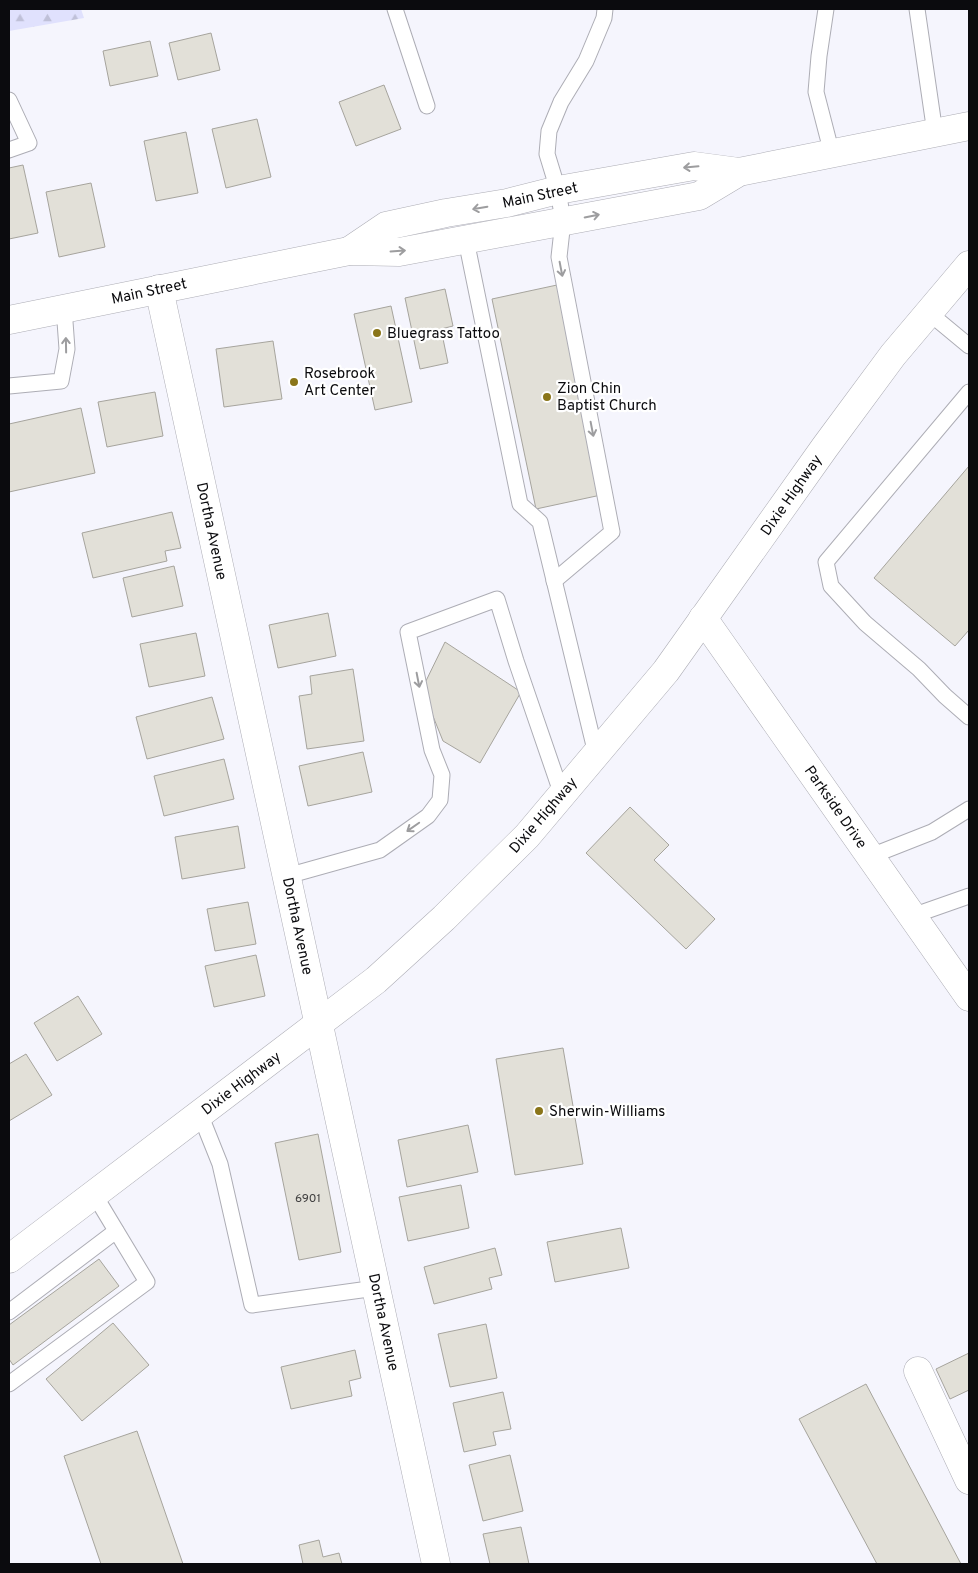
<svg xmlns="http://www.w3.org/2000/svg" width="978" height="1573" viewBox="0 0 978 1573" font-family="Overpass,sans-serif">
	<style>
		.forest { fill: url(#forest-firs) }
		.building { fill: #e2e0d8; stroke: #a6a49d }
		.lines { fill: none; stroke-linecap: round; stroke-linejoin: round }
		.lane-casing { stroke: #adadb5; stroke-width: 17 }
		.street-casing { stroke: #adadb5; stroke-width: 29 }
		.secondary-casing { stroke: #adadb5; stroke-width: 29 }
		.primary-casing { stroke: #adadb5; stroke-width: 29 }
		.lane { stroke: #fff; stroke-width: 15 }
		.street { stroke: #fff; stroke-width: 28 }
		.secondary { stroke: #fff; stroke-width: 28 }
		.primary { stroke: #fff; stroke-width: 28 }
		.oneway { stroke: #9d9d9f }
		.poi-dot { fill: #8a7519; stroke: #fff; stroke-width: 2 }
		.labels { text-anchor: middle; stroke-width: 4.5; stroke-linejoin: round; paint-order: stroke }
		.number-label { font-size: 12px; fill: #414040 }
		.street-label { font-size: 15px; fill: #0b0b0e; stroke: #fff }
		.poi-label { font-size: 15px; fill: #0b0b0e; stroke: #fff; text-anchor: start }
	</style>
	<defs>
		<pattern id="forest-firs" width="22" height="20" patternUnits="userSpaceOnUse" patternTransform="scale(1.25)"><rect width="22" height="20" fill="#e0e1fd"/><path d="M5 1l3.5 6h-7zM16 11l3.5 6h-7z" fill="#bfc0d8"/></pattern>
	</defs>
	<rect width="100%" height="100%" fill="#f5f5fd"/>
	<polygon class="forest" points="9,9 81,9 84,18 9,31"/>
	<g class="building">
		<polygon points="211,33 220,70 178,80 169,43"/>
		<polygon points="150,41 158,76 110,86 103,51"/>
		<polygon points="384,85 401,129 356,146 339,102"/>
		<polygon points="257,119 271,177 226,188 212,129"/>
		<polygon points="186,132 198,193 156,201 144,141"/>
		<polygon points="23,165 38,233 9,239 9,168"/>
		<polygon points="91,183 105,247 59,257 46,192"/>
		<polygon points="557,285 601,495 536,509 492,299"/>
		<polygon points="445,289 453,326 441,329 448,363 420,369 405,298"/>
		<polygon points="391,306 412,402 375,410 354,314"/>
		<polygon points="273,341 282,399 224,407 216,349"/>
		<polygon points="155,392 163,436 107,447 98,402"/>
		<polygon points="81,408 95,473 9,492 9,424"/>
		<polygon points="969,466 969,630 955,646 874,578"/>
		<polygon points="172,512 181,548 165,551 167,561 93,578 82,533"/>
		<polygon points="174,566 183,606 132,617 123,578"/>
		<polygon points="328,613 336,656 278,668 269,625"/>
		<polygon points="196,633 205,676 149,687 140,644"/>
		<polygon points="445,642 521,692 480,763 443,741 422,689"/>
		<polygon points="353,669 364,741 307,749 299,696 312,694 310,676"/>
		<polygon points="212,697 224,739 147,759 136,717"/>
		<polygon points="363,752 372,792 308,806 299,766"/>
		<polygon points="224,759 234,799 164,816 154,776"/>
		<polygon points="630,807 669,845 654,860 715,919 686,949 586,853"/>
		<polygon points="238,826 245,868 182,879 175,837"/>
		<polygon points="248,902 256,944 215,951 207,909"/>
		<polygon points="256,955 265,996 214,1007 205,966"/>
		<polygon points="78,996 102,1034 57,1061 34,1023"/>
		<polygon points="563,1048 583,1164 515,1175 496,1059"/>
		<polygon points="26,1054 52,1095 9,1121 9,1064"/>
		<polygon points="468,1125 478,1172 407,1187 398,1140"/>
		<polygon points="318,1134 341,1252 299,1260 275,1143"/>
		<polygon points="461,1185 469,1228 408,1241 399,1197"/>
		<polygon points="621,1228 629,1268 555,1282 547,1242"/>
		<polygon points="495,1248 502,1275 489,1278 492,1289 434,1304 424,1267"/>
		<polygon points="99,1259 119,1286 13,1365 9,1359 9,1325"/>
		<polygon points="113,1323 149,1365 82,1421 46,1379"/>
		<polygon points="486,1324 497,1378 450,1387 438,1334"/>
		<polygon points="355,1350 361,1378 349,1381 352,1396 291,1409 281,1367"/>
		<polygon points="969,1353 969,1390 950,1399 936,1369"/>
		<polygon points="866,1384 961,1564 877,1564 799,1419"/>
		<polygon points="503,1392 511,1429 493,1432 496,1445 464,1452 453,1403"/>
		<polygon points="137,1431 183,1564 101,1564 64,1456"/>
		<polygon points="510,1455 523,1511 483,1521 469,1465"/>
		<polygon points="521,1527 529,1564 490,1564 483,1534"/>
		<polygon points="319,1540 323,1557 339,1553 342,1564 303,1564 299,1545"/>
	</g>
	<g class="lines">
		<defs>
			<g id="lane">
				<polyline points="395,9 427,106"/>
				<polyline points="826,9 819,56 816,92 832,154"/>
				<polyline points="917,9 935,133"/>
				<polyline points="9,100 29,143 9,150"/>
				<polyline points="466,240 520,504 540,522 596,754"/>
				<polyline points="928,312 969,346"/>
				<polyline points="9,386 61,381 67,349 64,308"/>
				<polyline points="969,392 826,562 831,586 865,623 919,669 945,696 969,717"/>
				<polyline points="554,581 612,532 559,257 563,221 558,190 547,154 549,131 561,102 586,61 604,18 605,9"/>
				<polyline points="871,856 932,832 969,809"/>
				<polyline points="287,876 380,850 428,816 440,800 442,775 432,750 408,632 497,599 516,661 562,795"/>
				<polyline points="912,916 969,896"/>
				<polyline points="200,1114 220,1164 252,1305 376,1288"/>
				<polyline points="9,1312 116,1231"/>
				<polyline points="9,1384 147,1282 94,1194"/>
			</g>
			<g id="street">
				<polyline points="159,289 436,1564"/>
				<polyline points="703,618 969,997"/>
				<polyline points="918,1371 969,1480"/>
			</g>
			<g id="secondary">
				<polyline points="349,251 386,226 446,213 507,203 558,190 694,166 739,172"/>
				<polyline points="9,320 349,251 399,252 699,196 739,172 969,126"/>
			</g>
			<polyline id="primary" points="9,1259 376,980 444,918 527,836 666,671 825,447 893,355 969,265"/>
		</defs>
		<use href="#lane" class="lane-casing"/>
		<use href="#street" class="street-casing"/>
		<use href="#secondary" class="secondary-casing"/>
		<use href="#primary" class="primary-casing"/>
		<use href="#lane" class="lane"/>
		<use href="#street" class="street"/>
		<use href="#secondary" class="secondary"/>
		<use href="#primary" class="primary"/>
	</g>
	<defs><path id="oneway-shaft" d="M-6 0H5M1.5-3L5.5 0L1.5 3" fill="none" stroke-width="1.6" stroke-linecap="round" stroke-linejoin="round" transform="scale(1.25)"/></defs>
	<g class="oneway">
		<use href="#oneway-shaft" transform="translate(691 167) rotate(175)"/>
		<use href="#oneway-shaft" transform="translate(480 208) rotate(170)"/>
		<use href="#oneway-shaft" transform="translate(592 216) rotate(-11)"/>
		<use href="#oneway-shaft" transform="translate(398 251) rotate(-4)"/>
		<use href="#oneway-shaft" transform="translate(561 269) rotate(79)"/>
		<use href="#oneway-shaft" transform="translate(66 345) rotate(-91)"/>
		<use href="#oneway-shaft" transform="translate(592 429) rotate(79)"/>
		<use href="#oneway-shaft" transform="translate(418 680) rotate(79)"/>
		<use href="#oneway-shaft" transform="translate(413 827) rotate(145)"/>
	</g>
	<g class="poi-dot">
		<circle cx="377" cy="333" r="5"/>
		<circle cx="294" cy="382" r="5"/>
		<circle cx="547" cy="397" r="5"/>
		<circle cx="539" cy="1111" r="5"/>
	</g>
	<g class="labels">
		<g class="number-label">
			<text x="308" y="1202">6901</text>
		</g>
		<g class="street-label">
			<text transform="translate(540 195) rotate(-12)" y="5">Main Street</text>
			<text transform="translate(149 291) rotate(-12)" y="5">Main Street</text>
			<text transform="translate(791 495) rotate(-55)" y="5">Dixie Highway</text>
			<text transform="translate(212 531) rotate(78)" y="5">Dortha Avenue</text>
			<text transform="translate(836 807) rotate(55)" y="5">Parkside Drive</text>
			<text transform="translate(543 815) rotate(-49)" y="5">Dixie Highway</text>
			<text transform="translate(298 926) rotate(78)" y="5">Dortha Avenue</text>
			<text transform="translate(241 1083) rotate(-37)" y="5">Dixie Highway</text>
			<text transform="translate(384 1322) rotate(78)" y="5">Dortha Avenue</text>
		</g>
		<g class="poi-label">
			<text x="387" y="338">Bluegrass Tattoo</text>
			<text x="304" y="378">Rosebrook<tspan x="304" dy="17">Art Center</tspan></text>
			<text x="557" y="393">Zion Chin<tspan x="557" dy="17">Baptist Church</tspan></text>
			<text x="549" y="1116">Sherwin-Williams</text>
		</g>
	</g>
	<rect width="978" height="1573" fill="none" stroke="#0b0b0e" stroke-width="20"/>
</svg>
